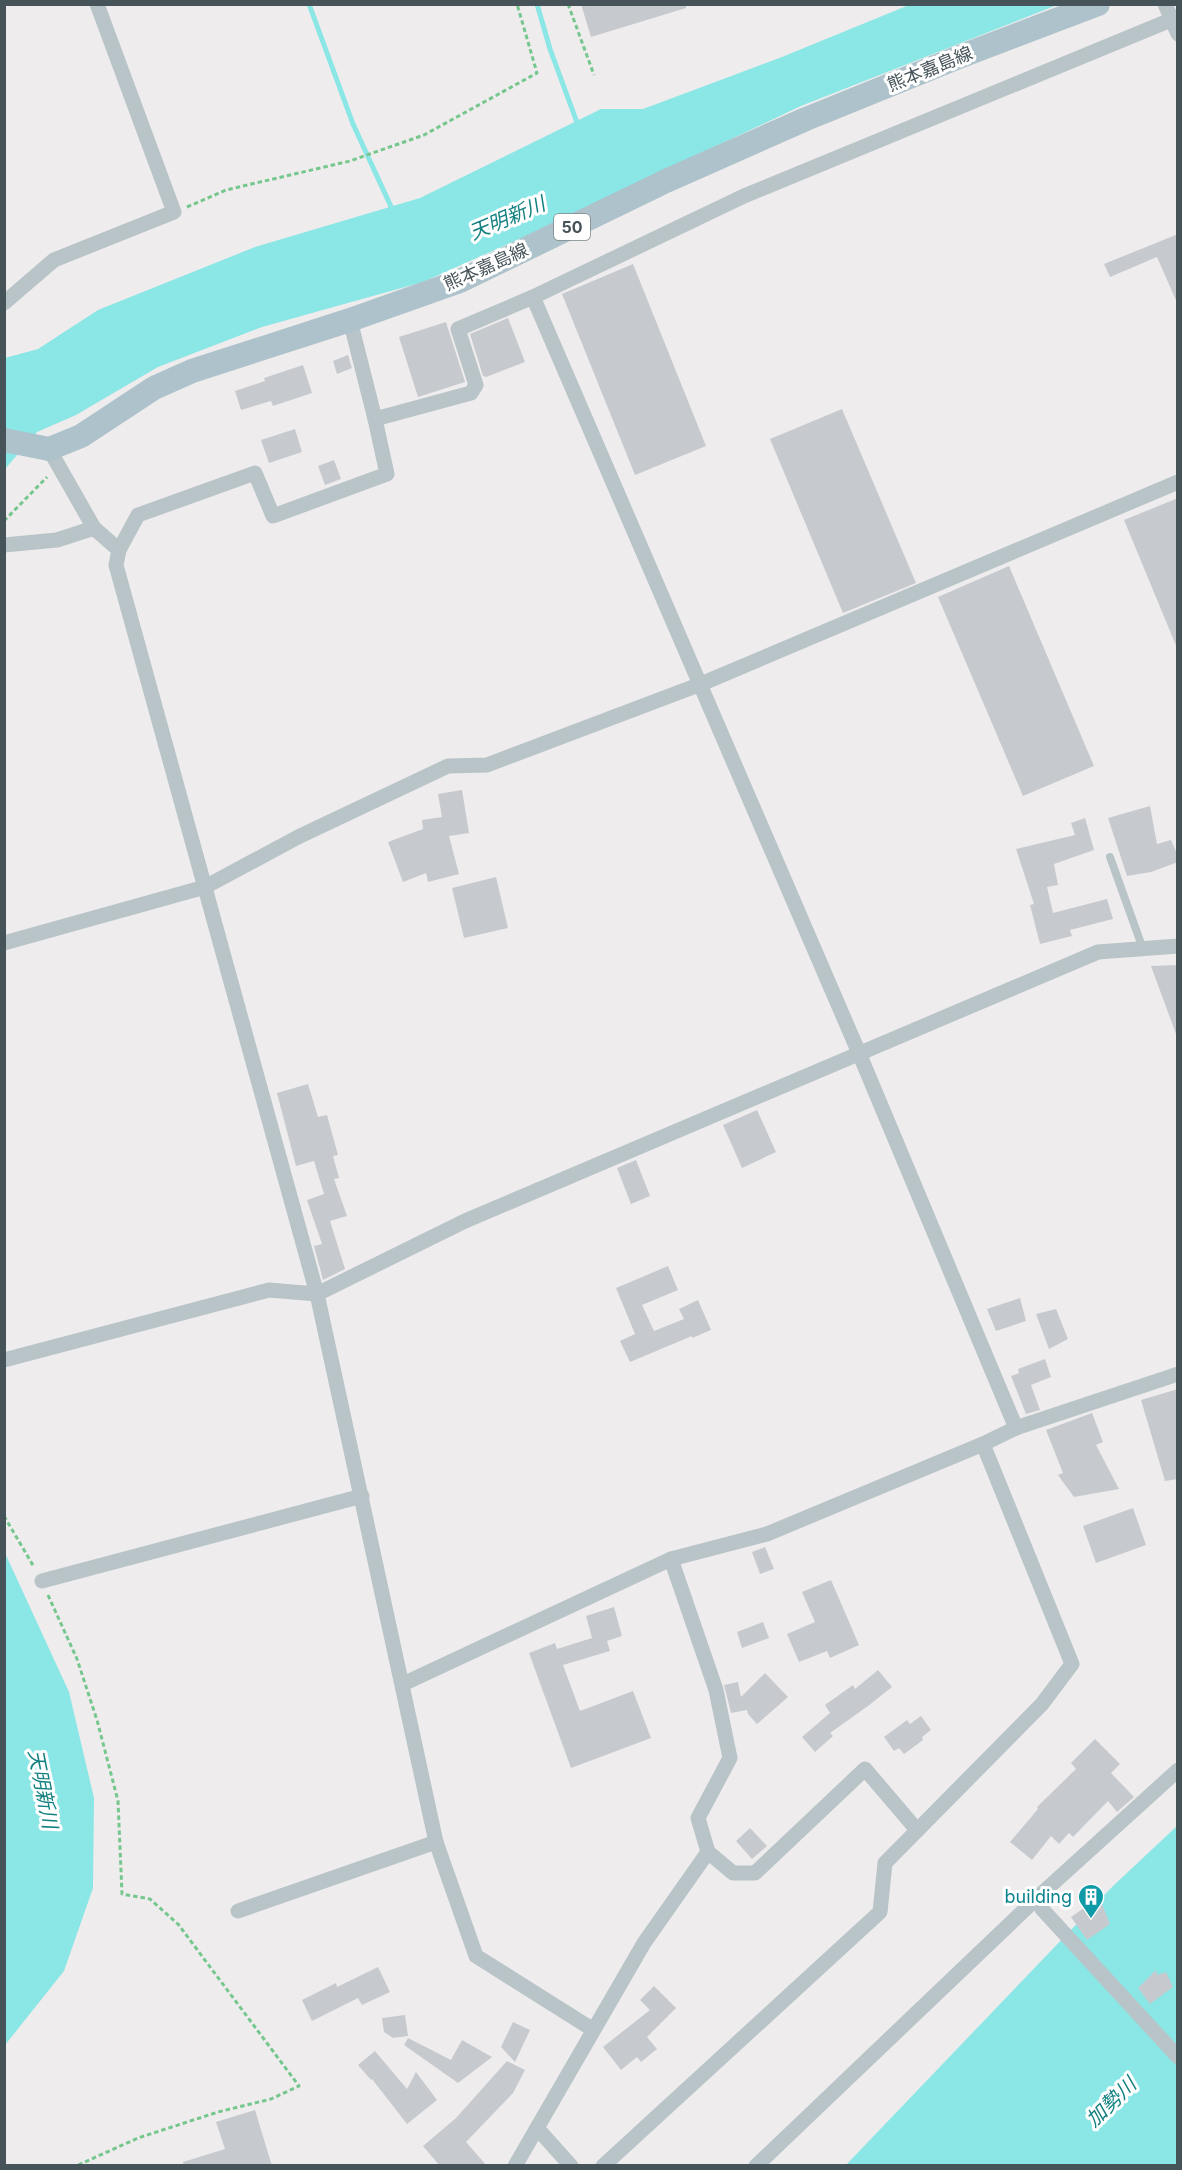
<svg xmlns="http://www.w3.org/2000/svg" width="1182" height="2170" viewBox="0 0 1182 2170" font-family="Inter,'Noto Sans JP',sans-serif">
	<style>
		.water { fill: #8be6e6 }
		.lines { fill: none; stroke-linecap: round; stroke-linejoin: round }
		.stream { stroke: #8be6e6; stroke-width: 5 }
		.building { fill: #c6cace }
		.path { stroke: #76c78e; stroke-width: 3; stroke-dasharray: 4.5 3; stroke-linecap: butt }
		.service { stroke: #b8c4c8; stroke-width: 8 }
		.minor { stroke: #b8c4c8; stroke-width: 15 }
		.primary { stroke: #adc2ca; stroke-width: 24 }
		.labels { text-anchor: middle; stroke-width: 6; stroke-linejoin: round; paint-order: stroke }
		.shield { fill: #fff; stroke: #7e878a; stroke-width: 1.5 }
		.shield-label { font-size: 16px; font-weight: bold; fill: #465358 }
		.street-label { font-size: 18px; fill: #465358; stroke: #fff }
		.culture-label { font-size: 18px; fill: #0d838f; stroke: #fff; text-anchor: end }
		.water-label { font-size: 20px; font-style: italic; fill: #138181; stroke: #fff }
	</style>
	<rect width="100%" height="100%" fill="#efeced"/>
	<g class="water">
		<polygon points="909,5 1057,5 801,106 526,236 423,282 262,327 158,367 76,415 37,432 5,469 5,358 38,349 98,310 255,247 420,198 601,109 643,109 782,57"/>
		<polygon points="5,1553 69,1692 94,1798 93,1888 64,1971 5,2045"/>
		<polygon points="1177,1826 1177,2165 845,2166 1113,1886"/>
	</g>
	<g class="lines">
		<g class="stream">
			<polyline points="309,4 353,124 393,211"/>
			<polyline points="537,4 550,49 579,128"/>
		</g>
	</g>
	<g class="building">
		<polygon points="581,4 686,4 686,8 591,37"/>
		<polygon points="1178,234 1178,305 1157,257 1110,277 1104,264"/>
		<polygon points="633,264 706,446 635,475 562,294"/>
		<polygon points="508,318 525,362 486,377 483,376 470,334"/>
		<polygon points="446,322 465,382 418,397 399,337"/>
		<polygon points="348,355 352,368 337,374 333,361"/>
		<polygon points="303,365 312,393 273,406 271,401 241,410 235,391 265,381 264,378"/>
		<polygon points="842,409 916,583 843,613 770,439"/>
		<polygon points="295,429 302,452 269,463 261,440"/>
		<polygon points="334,460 341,479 325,485 318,466"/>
		<polygon points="1178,498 1178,648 1177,648 1124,520"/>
		<polygon points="1009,566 1094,766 1023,796 938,597"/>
		<polygon points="462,790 469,833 449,836 459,874 428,882 426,873 403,882 388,842 423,829 422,820 442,817 438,794"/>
		<polygon points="1150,806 1157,844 1171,840 1178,856 1178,862 1151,872 1127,876 1108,818"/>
		<polygon points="1085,818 1094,850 1054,864 1058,885 1047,887 1053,913 1107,899 1113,919 1070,930 1072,936 1040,944 1030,905 1034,904 1016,849 1075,835 1071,823"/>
		<polygon points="496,877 508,928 464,938 452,888"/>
		<polygon points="1178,965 1178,1033 1176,1034 1151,966"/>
		<polygon points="308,1084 318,1117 327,1115 338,1155 333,1156 339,1178 334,1179 347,1216 330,1221 345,1269 323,1280 314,1246 322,1244 307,1200 324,1194 314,1161 296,1166 277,1093"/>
		<polygon points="757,1110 776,1152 742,1168 723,1125"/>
		<polygon points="636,1160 650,1196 631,1204 617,1168"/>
		<polygon points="668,1266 678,1290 642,1305 654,1331 684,1319 679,1309 698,1300 711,1330 692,1338 692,1336 630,1362 620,1341 635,1334 616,1288"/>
		<polygon points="1020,1298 1026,1321 996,1331 987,1309"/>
		<polygon points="1056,1309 1068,1339 1049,1349 1036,1314"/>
		<polygon points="1045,1359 1051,1377 1031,1385 1040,1410 1026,1414 1011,1376 1019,1373 1018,1369"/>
		<polygon points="1178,1389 1178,1479 1165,1481 1141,1400"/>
		<polygon points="1092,1413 1103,1442 1096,1445 1119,1489 1074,1497 1058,1475 1063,1473 1046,1430"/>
		<polygon points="1133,1508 1146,1545 1096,1563 1083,1526"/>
		<polygon points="765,1547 774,1569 760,1574 752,1552"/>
		<polygon points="831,1580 859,1645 830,1658 827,1651 799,1662 787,1634 815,1622 802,1592"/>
		<polygon points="614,1607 622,1636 607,1641 610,1651 563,1665 580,1711 633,1691 651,1738 571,1768 529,1653 555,1643 557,1649 592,1638 586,1616"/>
		<polygon points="763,1622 769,1638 742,1648 737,1632"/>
		<polygon points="878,1670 892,1687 868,1706 830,1733 833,1736 815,1752 802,1737 830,1713 825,1705 853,1685 855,1689"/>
		<polygon points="765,1673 788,1697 757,1724 748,1714 747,1710 731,1713 724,1685 738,1682 741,1697"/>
		<polygon points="921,1716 931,1730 922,1737 923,1740 904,1754 899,1748 894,1751 884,1737 907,1720 910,1724"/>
		<polygon points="1095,1739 1120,1764 1111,1773 1134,1797 1117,1812 1108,1801 1073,1837 1069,1833 1059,1844 1051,1836 1032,1860 1010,1842 1038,1809 1037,1807 1076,1769 1071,1763"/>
		<polygon points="750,1828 767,1846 752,1859 736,1841"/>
		<polygon points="1091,1903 1096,1906 1102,1904 1110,1924 1087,1940 1071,1917"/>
		<polygon points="378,1967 390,1992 362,2005 358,1998 312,2021 302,2000 336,1983 337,1987"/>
		<polygon points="1156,1970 1157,1975 1166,1972 1173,1987 1150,2004 1138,1988"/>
		<polygon points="654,1986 676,2008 647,2037 657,2049 641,2062 637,2057 621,2070 603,2047 650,2010 640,2000"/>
		<polygon points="405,2015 408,2036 393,2038 384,2032 382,2018"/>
		<polygon points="513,2022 530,2030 515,2062 501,2047"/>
		<polygon points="408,2038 451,2060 462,2040 492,2057 458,2083 404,2045"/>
		<polygon points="375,2051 407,2089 416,2072 437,2100 407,2124 372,2079 371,2080 358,2065"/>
		<polygon points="507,2061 525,2070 513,2093 466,2142 487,2166 440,2166 423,2146 456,2118"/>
		<polygon points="255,2110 272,2166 184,2166 183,2162 225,2149 216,2122"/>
	</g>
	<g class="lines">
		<g class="path">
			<polyline points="568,4 594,75"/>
			<polyline points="187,207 226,190 350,161 424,135 537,73 517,4"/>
			<polyline points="4,521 47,477"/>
			<polyline points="4,1516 34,1567"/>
			<polyline points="48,1595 77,1659 97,1720 118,1801 122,1894 150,1899 178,1924 299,2086 271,2099 218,2112 138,2138 76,2166"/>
		</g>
		<polyline class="service" points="1110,857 1143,949"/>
		<g class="minor">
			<polyline points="1165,4 1178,34"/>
			<polyline points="533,297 859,1053 1016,1428"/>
			<polyline points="4,303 54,260 174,212 97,4"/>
			<polyline points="350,320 375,419"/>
			<polyline points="49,449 94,528 119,550 116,565 317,1294 436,1842 476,1956 592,2029"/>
			<polyline points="4,545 57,540 94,528"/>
			<polyline points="119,550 138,515 255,473 273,516 387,474 375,419 471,393 476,385 458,329 533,297 744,196 1178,17"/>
			<polyline points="4,943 205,887 298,837 448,766 487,765 701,684 1178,482"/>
			<polyline points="4,1360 269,1290 317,1294 465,1221 1098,952 1178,946"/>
			<polyline points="42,1581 362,1496"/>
			<polyline points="403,1684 671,1559 767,1534 983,1444 1016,1428 1178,1374"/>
			<polyline points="1178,1770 1039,1896 1042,1909 1178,2057"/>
			<polyline points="708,1852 733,1873 755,1873 865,1769 917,1830"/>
			<polyline points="238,1911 436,1842"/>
			<polyline points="537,2128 571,2166"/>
			<polyline points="515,2166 644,1943 708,1852 698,1818 730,1758 716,1690 671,1559"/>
			<polyline points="603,2166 880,1912 885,1863 1042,1704 1072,1664 983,1444"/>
			<polyline points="756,2166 1039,1896"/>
		</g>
		<polyline class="primary" points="4,440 49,449 81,436 154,388 192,371 350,320 460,281 666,181 806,119 959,57 1098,4"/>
	</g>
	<defs>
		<symbol id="building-pin" viewBox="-11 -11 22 30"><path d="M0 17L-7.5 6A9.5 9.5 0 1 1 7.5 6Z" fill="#0f9aa8" stroke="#fff"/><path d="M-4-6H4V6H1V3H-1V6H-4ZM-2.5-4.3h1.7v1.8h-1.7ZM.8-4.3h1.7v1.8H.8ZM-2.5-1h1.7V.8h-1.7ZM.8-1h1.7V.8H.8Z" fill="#fff"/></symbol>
	</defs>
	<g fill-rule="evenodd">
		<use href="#building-pin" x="1076" y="1882" width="30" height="40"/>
	</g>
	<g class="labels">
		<rect class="shield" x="554" y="214" width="36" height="26" rx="4.5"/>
		<g class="shield-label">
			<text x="572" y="233">50</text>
		</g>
		<g class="street-label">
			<text transform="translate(930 69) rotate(-22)" y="6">熊本嘉島線</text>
			<text transform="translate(486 267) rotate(-24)" y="6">熊本嘉島線</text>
		</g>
		<g class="culture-label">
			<text x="1072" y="1903">building</text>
		</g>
		<g class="water-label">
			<text transform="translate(507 218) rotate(-23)" y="7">天明新川</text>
			<text transform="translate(43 1789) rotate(79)" y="7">天明新川</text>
			<text transform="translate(1111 2102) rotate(-44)" y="7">加勢川</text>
		</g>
	</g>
	<rect width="1182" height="2170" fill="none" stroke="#465358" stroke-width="12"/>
</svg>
